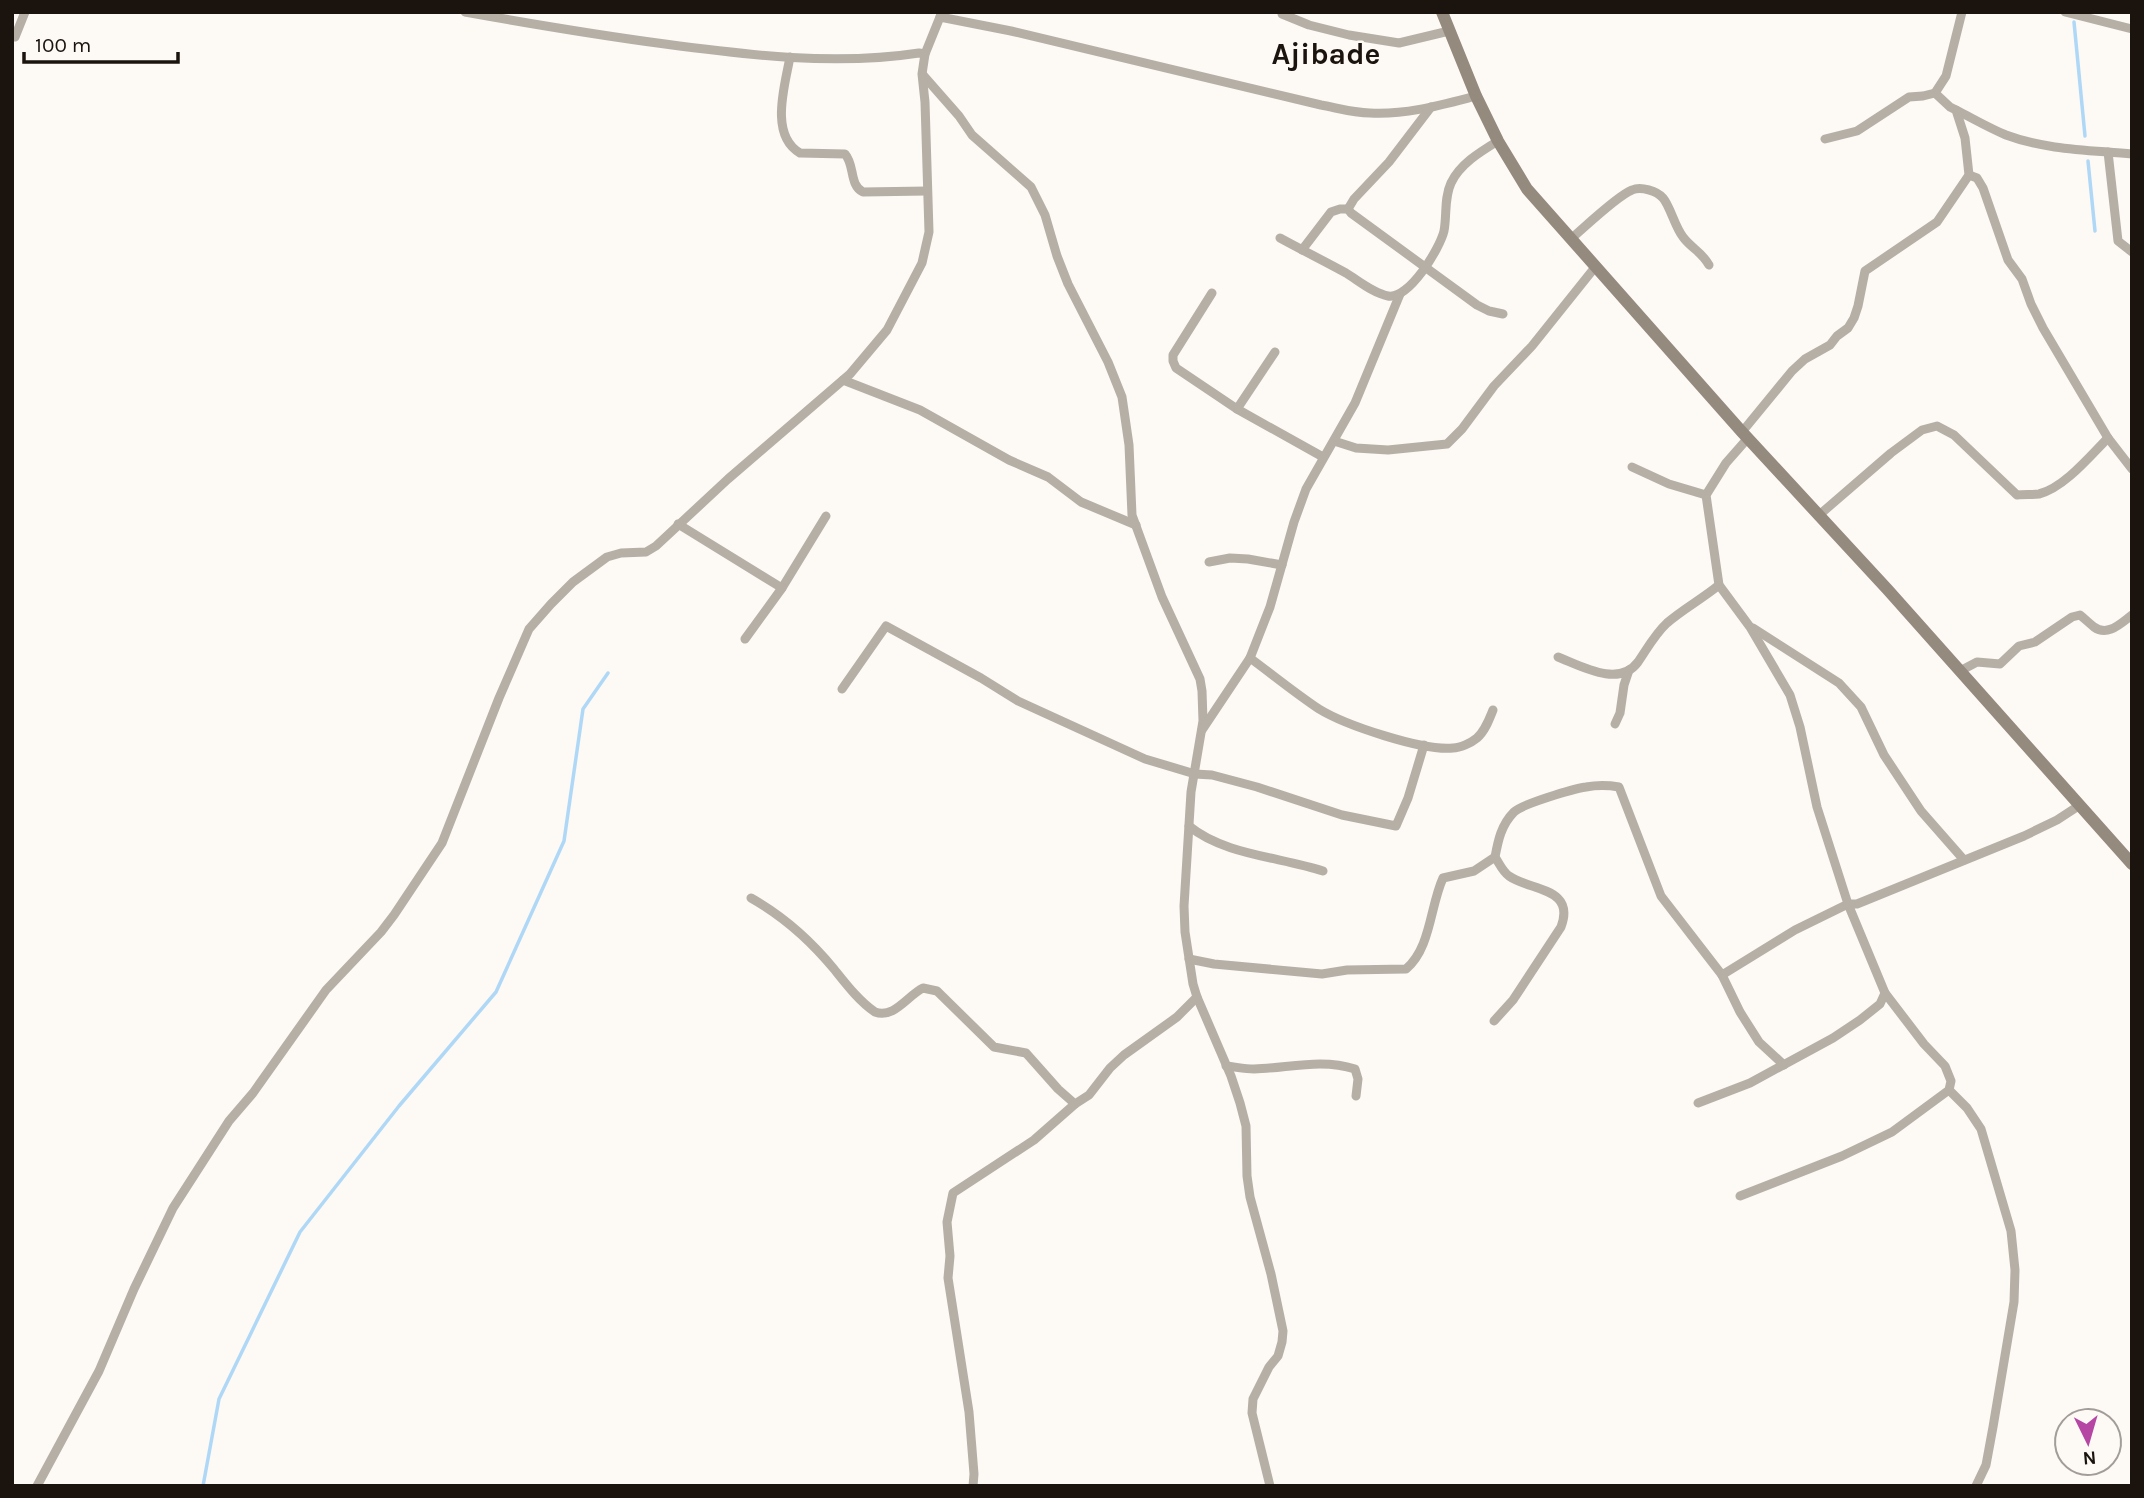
<svg xmlns="http://www.w3.org/2000/svg" width="2144" height="1498" viewBox="0 0 2144 1498" font-family="Karla,sans-serif">
	<style>
		.lines { fill: none; stroke-linecap: round; stroke-linejoin: round }
		.stream { stroke: #afd8f7; stroke-width: 3.5 }
		.street { stroke: #b6afa6; stroke-width: 9 }
		.secondary { stroke: #958a7e; stroke-width: 12 }
		.labels { text-anchor: middle; stroke-width: 5; stroke-linejoin: round; paint-order: stroke }
		.quarter-label { font-size: 30px; font-weight: bold; fill: #1b140e; stroke: #fdf9f5 }
	</style>
	<rect width="100%" height="100%" fill="#fdf9f5"/>
	<g class="lines">
		<g class="stream">
			<polyline points="2074,22 2085,136"/>
			<polyline points="2088,161 2095,231"/>
			<polyline points="203,1486 219,1399 300,1232 399,1106 496,992 564,841 583,709 608,673"/>
		</g>
		<g class="street">
			<path d="M465,12C532,24 598,35 665,44C748,55 835,66 919,53L925,54"/>
			<polyline points="2065,12 2132,29"/>
			<polyline points="1282,14 1309,25 1349,35 1399,43 1449,31"/>
			<path d="M940,17L1011,31L1321,105C1337,108 1354,113 1370,113C1406,115 1441,105 1476,96"/>
			<polyline points="15,37 25,12"/>
			<path d="M790,57C785,85 769,135 800,153L845,154C855,165 849,185 863,192L927,191"/>
			<polyline points="923,75 959,116 972,135 1031,187 1045,215 1057,256 1068,284 1108,362 1122,397 1129,445 1132,515 1162,597 1200,679 1202,691 1203,721 1191,792 1184,906 1185,932 1193,984 1197,997 1231,1076 1240,1103 1246,1126 1247,1176 1250,1197 1271,1274 1283,1331 1282,1342 1278,1356 1269,1367 1253,1399 1252,1413 1270,1486"/>
			<polyline points="1935,93 1946,76 1962,12"/>
			<polyline points="1431,107 1389,162 1354,199 1348,209 1351,213 1477,305 1489,311 1503,314"/>
			<path d="M1956,110C1972,118 1989,128 2006,135C2046,150 2089,150 2132,154"/>
			<polyline points="2108,152 2118,241 2132,252"/>
			<polyline points="1969,175 1977,178 1983,188 2008,260 2022,279 2031,304 2043,328 2108,438 2132,469"/>
			<path d="M1280,238C1302,250 1324,261 1346,273C1359,281 1373,293 1388,296C1409,300 1440,248 1444,231C1447,215 1444,198 1451,183C1460,164 1480,152 1498,141"/>
			<path d="M1572,238C1586,226 1617,196 1632,190C1641,186 1657,191 1663,198C1670,206 1675,227 1683,237C1692,249 1701,251 1709,265"/>
			<polyline points="1302,250 1331,212 1340,209 1348,209"/>
			<polyline points="1212,293 1173,355 1173,361 1176,368 1237,409 1323,457"/>
			<polyline points="843,380 920,410 1009,460 1048,477 1081,502 1136,525"/>
			<polyline points="1237,409 1275,352"/>
			<polyline points="1742,432 1792,371 1805,359 1830,345 1837,336 1848,328 1854,318 1858,306 1865,271 1937,222 1969,175 1965,138 1956,110 1950,107 1935,93 1923,96 1909,97 1857,131 1825,139"/>
			<polyline points="1334,441 1356,448 1388,450 1447,444 1462,429 1494,386 1532,346 1596,266"/>
			<polyline points="1632,467 1669,484 1706,495"/>
			<path d="M1818,516L1891,453L1922,430L1937,426L1954,435L2017,495C2024,494 2032,495 2039,494C2064,488 2091,455 2108,438"/>
			<polyline points="678,524 782,588 826,516"/>
			<polyline points="1209,562 1230,558 1248,559 1282,565"/>
			<polyline points="1753,628 1839,683 1861,707 1884,755 1921,811 1964,860"/>
			<polyline points="745,639 782,588"/>
			<path d="M1558,657C1581,666 1619,688 1638,662C1647,649 1655,634 1667,623C1683,609 1702,599 1719,585"/>
			<path d="M1250,658C1273,675 1295,693 1319,709C1345,725 1422,751 1453,748C1460,748 1471,743 1477,738C1485,731 1489,720 1493,710"/>
			<path d="M1960,671L1977,662L2000,664L2019,646L2035,642L2072,617L2080,615C2085,619 2089,623 2094,627C2108,637 2121,623 2132,615"/>
			<polyline points="842,689 886,626 981,678 1018,701 1145,759 1195,774 1212,775 1257,787 1342,815 1396,826 1408,798 1424,745"/>
			<polyline points="1615,724 1620,713 1624,685 1629,670"/>
			<polyline points="1202,730 1250,658 1270,607 1294,522 1306,489 1355,403 1400,294"/>
			<path d="M1189,826C1224,855 1281,857 1323,871"/>
			<path d="M751,898C783,916 811,941 834,969C846,984 859,1001 875,1012C894,1019 907,996 923,988L937,991L994,1047L1026,1053L1058,1089L1075,1104L1089,1095L1110,1068L1124,1055L1177,1017L1197,997"/>
			<path d="M1189,959L1214,964L1322,974L1347,970L1406,969C1431,948 1430,906 1443,878L1474,871L1495,857"/>
			<polyline points="1722,975 1740,1012 1759,1042 1784,1065"/>
			<path d="M1494,1021L1513,1000L1561,927C1576,887 1530,891 1509,876C1503,872 1499,863 1495,857C1498,841 1501,825 1514,812C1522,804 1573,789 1586,787C1597,785 1607,785 1619,787L1661,896L1722,975L1795,930L1848,904L1817,807L1800,727L1790,695L1750,627L1719,585L1706,495L1726,463L1748,438"/>
			<path d="M1226,1066C1236,1067 1245,1069 1254,1069C1289,1068 1321,1058 1355,1069L1358,1079L1356,1096"/>
			<polyline points="1949,1090 1967,1108 1981,1129 2011,1231 2015,1270 2014,1302 1993,1427 1986,1465 1976,1486"/>
			<polyline points="1698,1103 1750,1083 1833,1038 1860,1020 1880,1004 1885,993"/>
			<polyline points="1740,1196 1842,1156 1892,1132 1949,1090 1951,1081 1945,1066 1924,1044 1885,993 1848,904 1857,904 2024,836 2057,820 2080,805"/>
			<polyline points="37,1486 99,1371 134,1289 173,1208 229,1121 253,1093 326,990 381,932 394,915 442,843 499,698 529,629 551,604 573,582 607,557 621,553 646,552 656,546 728,479 850,374 887,330 922,263 929,232 925,102 922,74 925,54 942,12"/>
			<polyline points="973,1486 974,1474 969,1412 948,1278 950,1256 947,1222 953,1193 1034,1140 1075,1104"/>
		</g>
		<polyline class="secondary" points="1442,12 1476,96 1498,141 1527,189 1742,432 1888,590 2132,864"/>
	</g>
	<g class="labels">
		<g class="quarter-label">
			<text x="1326" y="64">Ajibade</text>
		</g>
	</g>
	<rect width="2144" height="1498" fill="none" stroke="#1b140e" stroke-width="28"/>
	<g transform="translate(2088 1442) rotate(175)"><circle r="33" fill="#fdf9f5" stroke="#a39d99" stroke-width="2"/>
	<path d="M0-5L12 26L0 18L-12 26Z" fill="#b546a3"/>
	<text y="-10" font-size="19" font-weight="bold" text-anchor="middle" fill="#1b140e">N</text>
	</g>
	<path d="M24 52v10h154v-10" fill="none" stroke="#1b140e" stroke-width="3.5"/>
	<text x="35" y="52" font-size="21" fill="#1b140e" stroke="#fdf9f5" stroke-width="5" paint-order="stroke">100 m</text>
</svg>
